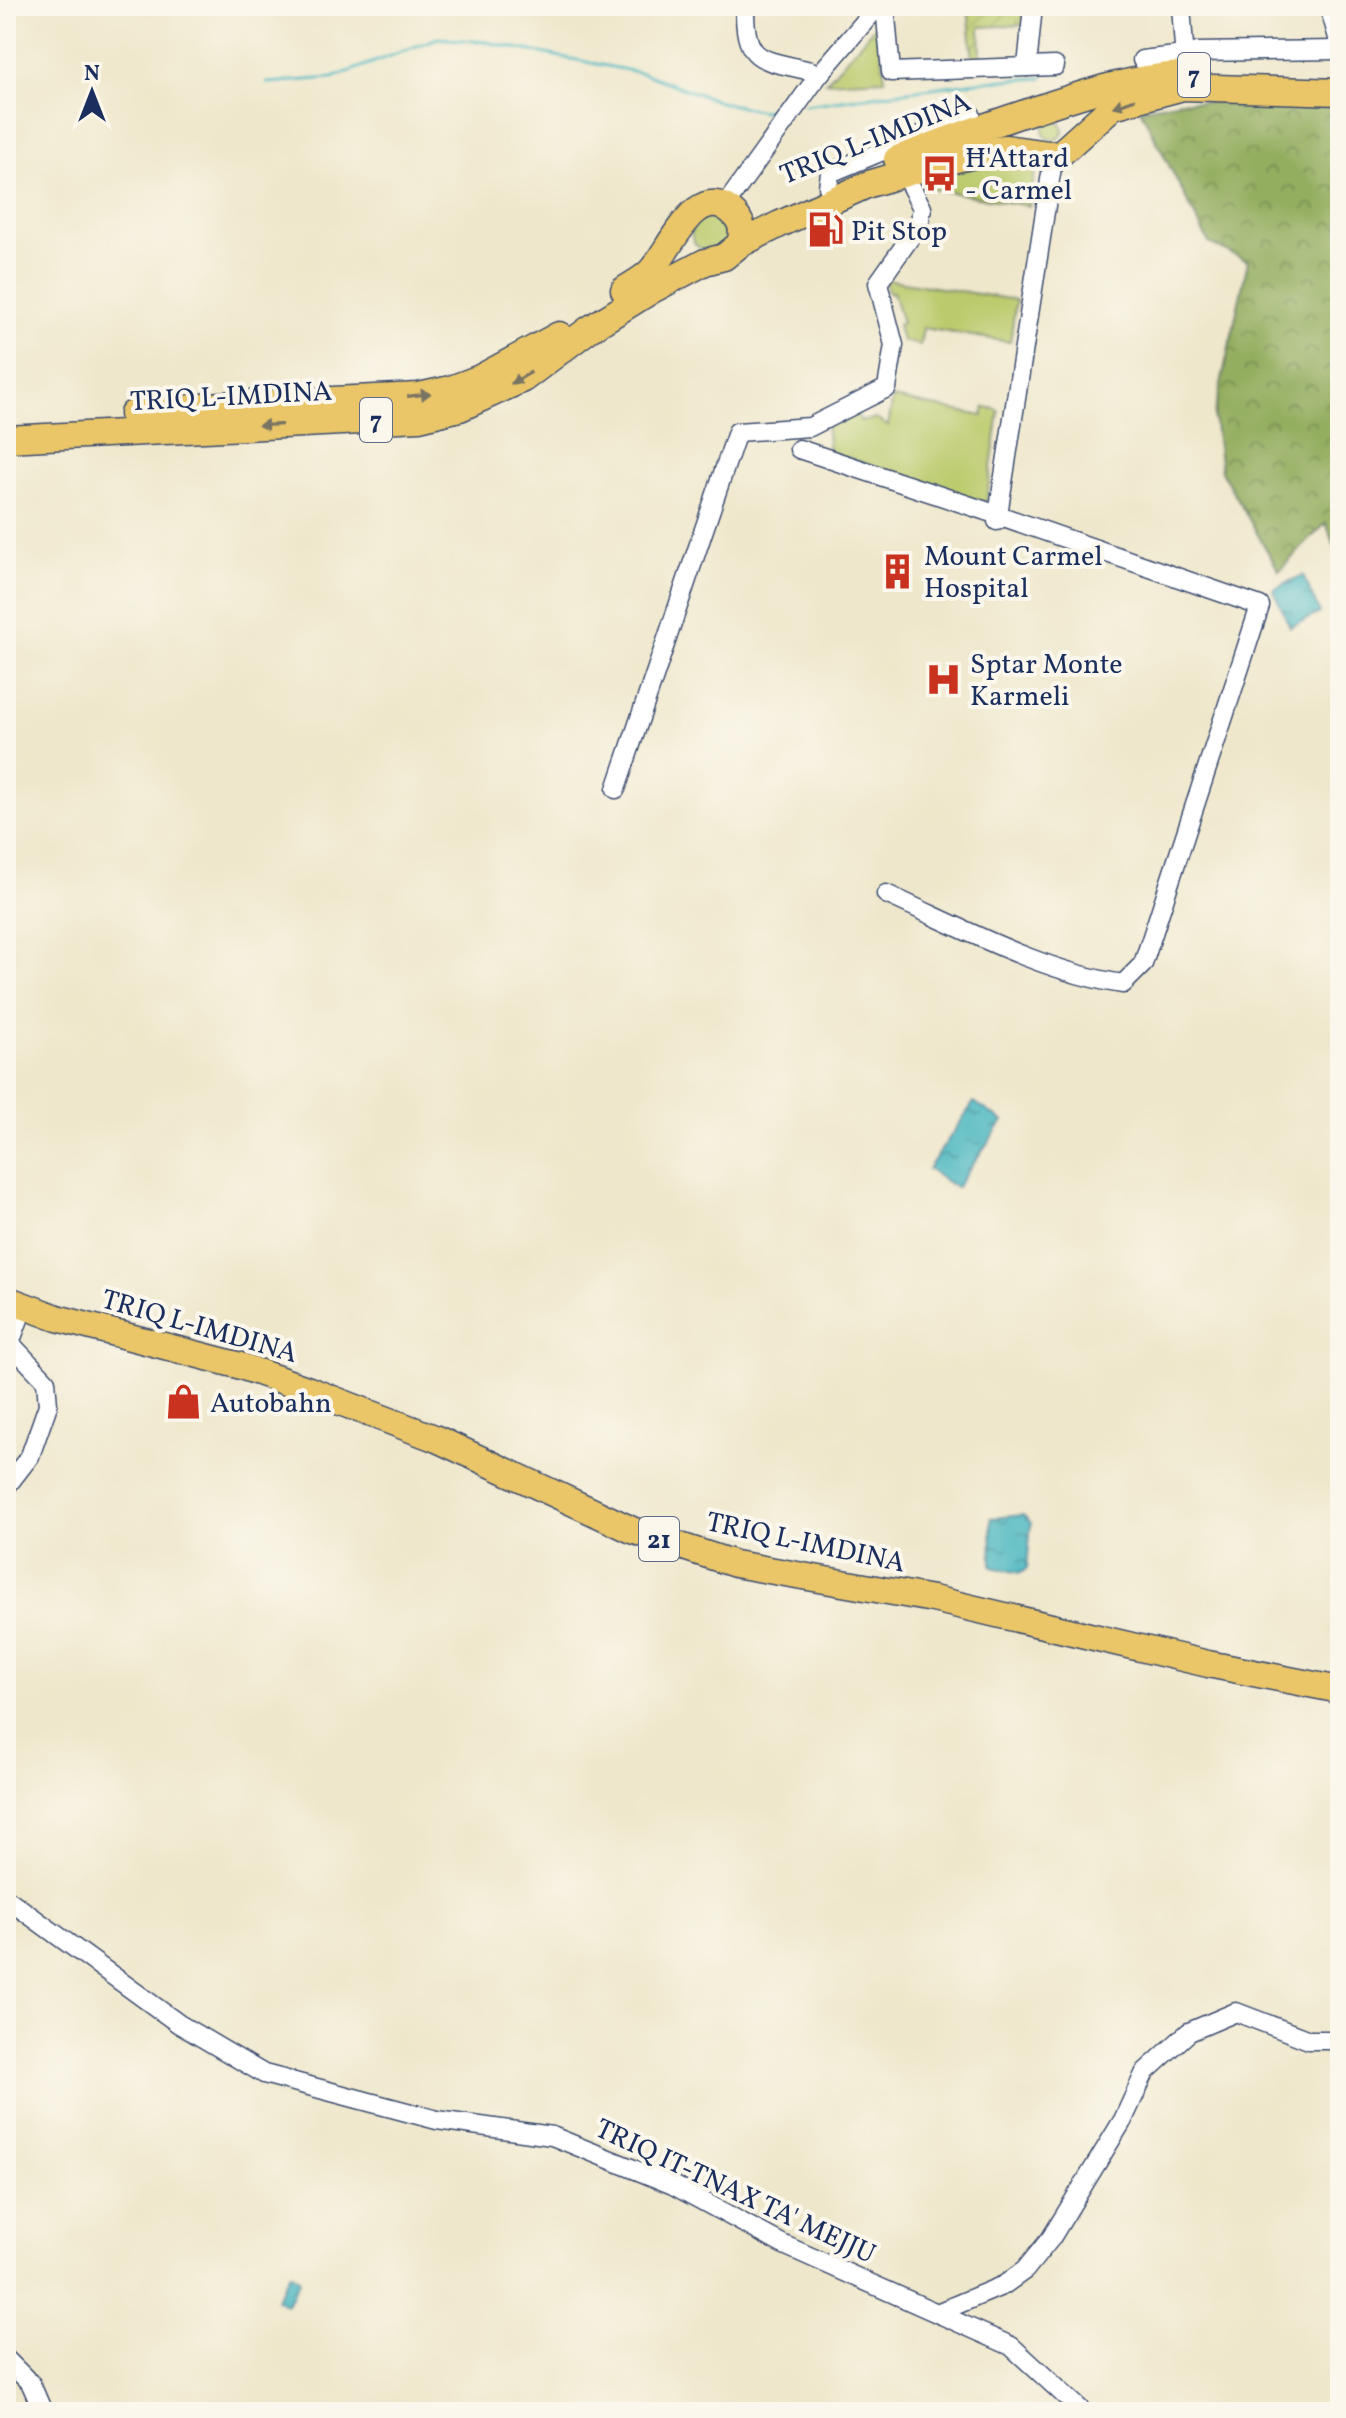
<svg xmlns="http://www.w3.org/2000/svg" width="1346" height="2418" viewBox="0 0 1346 2418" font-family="Vollkorn,serif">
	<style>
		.green { fill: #bbca6c; stroke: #6b7c65; stroke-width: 2 }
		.forest { fill: url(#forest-crowns); stroke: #586e5f; stroke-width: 2 }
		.garden { fill: url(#garden-furrows); stroke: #6b7c65; stroke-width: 2 }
		.water { fill: url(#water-ripples); stroke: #30728e; stroke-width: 2 }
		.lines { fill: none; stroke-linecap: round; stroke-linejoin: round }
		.stream { stroke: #46b6bf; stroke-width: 3 }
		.minor-casing { stroke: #3b4b6e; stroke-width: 21 }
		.highway-casing { stroke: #3b4b6e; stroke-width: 29 }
		.minor { stroke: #fff; stroke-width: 18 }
		.highway { stroke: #eac669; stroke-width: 26 }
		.oneway { fill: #787363 }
		.labels { text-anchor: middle; stroke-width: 8; stroke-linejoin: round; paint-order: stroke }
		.shield { fill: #fbf7ec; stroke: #5e6b89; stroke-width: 2 }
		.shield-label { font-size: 26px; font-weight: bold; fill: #1b2f5e }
		.street-label { font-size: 28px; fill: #1b2f5e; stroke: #fbf7ec }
		.poi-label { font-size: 28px; fill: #1b2f5e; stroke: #fbf7ec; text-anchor: start }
	</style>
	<defs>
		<pattern id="forest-crowns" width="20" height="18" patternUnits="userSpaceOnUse" patternTransform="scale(2)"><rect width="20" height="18" fill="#94ae60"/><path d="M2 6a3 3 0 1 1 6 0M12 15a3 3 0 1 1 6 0" fill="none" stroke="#788e52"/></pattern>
		<pattern id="garden-furrows" width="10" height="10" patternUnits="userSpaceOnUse" patternTransform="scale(2)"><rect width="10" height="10" fill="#bbca6c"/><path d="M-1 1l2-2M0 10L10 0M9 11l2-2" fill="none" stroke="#a0ae60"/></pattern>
		<pattern id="water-ripples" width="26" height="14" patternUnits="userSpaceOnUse" patternTransform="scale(2)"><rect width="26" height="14" fill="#46b6bf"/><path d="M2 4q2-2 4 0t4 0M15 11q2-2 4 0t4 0" fill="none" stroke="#3a949e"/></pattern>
	</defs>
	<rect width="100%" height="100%" fill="#fbf7ec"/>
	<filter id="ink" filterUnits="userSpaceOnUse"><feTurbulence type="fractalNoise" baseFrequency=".0125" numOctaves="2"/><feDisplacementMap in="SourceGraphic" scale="16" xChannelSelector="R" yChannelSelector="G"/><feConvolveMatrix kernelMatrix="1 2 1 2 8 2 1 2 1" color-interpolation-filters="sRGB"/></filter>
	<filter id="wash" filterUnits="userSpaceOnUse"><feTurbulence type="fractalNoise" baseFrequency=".006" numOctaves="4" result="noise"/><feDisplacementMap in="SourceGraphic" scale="32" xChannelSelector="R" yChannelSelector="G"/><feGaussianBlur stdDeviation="1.8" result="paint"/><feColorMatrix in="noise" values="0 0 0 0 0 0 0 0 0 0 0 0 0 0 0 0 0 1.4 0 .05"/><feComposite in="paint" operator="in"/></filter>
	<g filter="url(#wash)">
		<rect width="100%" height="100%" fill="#efe7cb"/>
		<g class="green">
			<polygon points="878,23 885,79 826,82"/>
			<circle cx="1053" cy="130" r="10"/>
			<polygon points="1008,160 1031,162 1036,166 1029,206 916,186 921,178"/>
			<path d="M720,215L731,230L728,242L706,251C689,244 689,233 696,219Z"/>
			<polygon points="884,279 1016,300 1010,342 923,328 920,345 902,341 898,325 902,323 893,292 889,293"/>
			<polygon points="893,398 983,416 985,407 995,409 999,412 986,503 829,452 826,423 856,408 860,421 876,419 888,426"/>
		</g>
		<polygon class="forest" points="1180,101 1340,108 1340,561 1326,523 1279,571 1221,471 1214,416 1248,261 1209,243 1140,109"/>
		<polygon class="garden" points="968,6 1028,6 1025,25 980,27 981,60 973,61"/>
		<g class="water">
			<polygon points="1303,575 1320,613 1290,627 1273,589"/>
			<polygon points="974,1102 1003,1121 956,1188 928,1169"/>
			<polygon points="1023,1515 1031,1523 1027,1569 1020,1573 992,1567 991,1518"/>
			<polygon points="290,2273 300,2280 286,2305 276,2299"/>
		</g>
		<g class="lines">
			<g class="stream">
				<polyline points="267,83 332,78 438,38 486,42 642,73 720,102 762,111 786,108"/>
				<polyline points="805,105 984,81 1043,78"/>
			</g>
		</g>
	</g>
	<g filter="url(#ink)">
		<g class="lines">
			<defs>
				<g id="minor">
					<path d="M745,6C744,64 761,59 811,71L818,76"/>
					<polyline points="885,6 891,72 1055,66"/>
					<polyline points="1181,6 1186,75"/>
					<polyline points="1329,6 1340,45"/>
					<polyline points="1197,52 1340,50"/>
					<polyline points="1142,60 1184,55"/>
					<polyline points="1027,67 1033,6"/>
					<polyline points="828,187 830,173 971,114"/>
					<polyline points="724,207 818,76 878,6"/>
					<path d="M799,449L998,515L1260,606L1143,964L1123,984C1042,972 960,927 886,894"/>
					<polyline points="997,521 1054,154"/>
					<polyline points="616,789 737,432 810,427 887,388 894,345 878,283 919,225 922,208 904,173"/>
					<polyline points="6,1487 30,1456 48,1405 46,1381 10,1343 19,1319"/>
					<polyline points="6,1898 179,2024 264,2074 437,2120 552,2136 673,2185 782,2244 1011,2346 1083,2412"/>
					<polyline points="937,2313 1004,2285 1025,2270 1051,2238 1123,2120 1145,2072 1189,2032 1236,2012 1309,2040 1340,2040"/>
					<polyline points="6,2359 31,2384 43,2412"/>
				</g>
				<g id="highway">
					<path d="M897,159C942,141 986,126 1031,111C1083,94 1125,79 1180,75"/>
					<path d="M624,290C633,284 643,279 650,272C670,252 697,175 735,215C743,223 743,234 740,244"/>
					<polyline points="133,414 222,405 419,396 451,389 480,378 559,335"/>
					<polyline points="6,439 420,418 460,408 523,379 588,330 652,290 705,262 724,257 740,244 780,224 869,184 943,162 1005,148 1048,154 1061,153 1113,106 1183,87 1340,92"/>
					<polyline points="6,1299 57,1318 241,1366 309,1390 437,1439 632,1530 735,1564 933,1599 1208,1664 1340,1690"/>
				</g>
			</defs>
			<use href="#minor" class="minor-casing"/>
			<use href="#highway" class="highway-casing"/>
			<use href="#minor" class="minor"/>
			<use href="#highway" class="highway"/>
		</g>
		<defs><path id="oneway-solid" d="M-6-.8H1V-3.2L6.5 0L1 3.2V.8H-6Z" transform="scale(2)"/></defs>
		<g class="oneway">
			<use href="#oneway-solid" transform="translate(1124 103) rotate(161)"/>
			<use href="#oneway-solid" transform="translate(521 378) rotate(150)"/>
			<use href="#oneway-solid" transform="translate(419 395) rotate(-7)"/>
			<use href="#oneway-solid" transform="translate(270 425) rotate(178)"/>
		</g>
	</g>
	<defs>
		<symbol id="bus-bare" viewBox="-9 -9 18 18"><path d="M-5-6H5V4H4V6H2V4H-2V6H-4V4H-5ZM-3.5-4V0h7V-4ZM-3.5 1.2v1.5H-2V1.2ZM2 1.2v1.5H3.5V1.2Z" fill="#c8321e" stroke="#fbf7ec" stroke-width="2.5" paint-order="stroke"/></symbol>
		<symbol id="fuel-bare" viewBox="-9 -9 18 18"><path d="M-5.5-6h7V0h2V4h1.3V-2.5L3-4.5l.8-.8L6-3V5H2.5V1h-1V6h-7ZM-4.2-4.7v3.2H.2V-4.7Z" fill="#c8321e" stroke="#fbf7ec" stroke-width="2.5" paint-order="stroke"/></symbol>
		<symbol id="building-bare" viewBox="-9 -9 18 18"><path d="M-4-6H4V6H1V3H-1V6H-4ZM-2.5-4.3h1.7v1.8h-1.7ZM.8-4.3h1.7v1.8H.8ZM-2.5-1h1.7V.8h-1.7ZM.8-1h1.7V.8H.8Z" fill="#c8321e" stroke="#fbf7ec" stroke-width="2.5" paint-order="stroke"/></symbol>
		<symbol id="hospital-bare" viewBox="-9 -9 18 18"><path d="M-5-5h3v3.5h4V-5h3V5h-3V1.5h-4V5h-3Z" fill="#c8321e" stroke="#fbf7ec" stroke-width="2.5" paint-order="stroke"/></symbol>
		<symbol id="shop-bare" viewBox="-9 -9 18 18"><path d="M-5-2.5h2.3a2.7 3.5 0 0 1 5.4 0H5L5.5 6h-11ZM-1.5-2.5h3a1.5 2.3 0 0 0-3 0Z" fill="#c8321e" stroke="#fbf7ec" stroke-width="2.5" paint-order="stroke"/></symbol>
	</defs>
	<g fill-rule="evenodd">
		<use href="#bus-bare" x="914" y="148" width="51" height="51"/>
		<use href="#fuel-bare" x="800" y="204" width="51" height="51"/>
		<use href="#building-bare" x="872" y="546" width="51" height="51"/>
		<use href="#hospital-bare" x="918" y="654" width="51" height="51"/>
		<use href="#shop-bare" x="158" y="1376" width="51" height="51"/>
	</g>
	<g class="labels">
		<g class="shield">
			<rect x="1178" y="53" width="32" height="44" rx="6"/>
			<rect x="360" y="398" width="32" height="44" rx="6"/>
			<rect x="639" y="1517" width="40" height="44" rx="6"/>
		</g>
		<g class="shield-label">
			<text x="1194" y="84">7</text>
			<text x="376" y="429">7</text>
			<text x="659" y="1548">21</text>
		</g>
		<g class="street-label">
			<text transform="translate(875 137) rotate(-22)" y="10">TRIQ L-IMDINA</text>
			<text transform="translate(231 395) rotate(-3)" y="10">TRIQ L-IMDINA</text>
			<text transform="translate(200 1325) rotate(16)" y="10">TRIQ L-IMDINA</text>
			<text transform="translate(806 1541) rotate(12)" y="10">TRIQ L-IMDINA</text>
			<text transform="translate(736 2190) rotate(25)" y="10">TRIQ IT-TNAX TA' MEJJU</text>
		</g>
		<g class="poi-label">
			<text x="965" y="167">Ħ'Attard<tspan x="965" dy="32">- Carmel</tspan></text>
			<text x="851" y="240">Pit Stop</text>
			<text x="924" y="565">Mount Carmel<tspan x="924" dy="32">Hospital</tspan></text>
			<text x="970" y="673">Sptar Monte<tspan x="970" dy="32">Karmeli</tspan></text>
			<text x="210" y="1412">Autobahn</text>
		</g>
	</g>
	<rect width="1346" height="2418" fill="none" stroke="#fbf7ec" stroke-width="32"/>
	<g transform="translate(92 92)" stroke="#fbf7ec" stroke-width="6" paint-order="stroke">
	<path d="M0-6L14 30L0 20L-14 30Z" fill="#1b2f5e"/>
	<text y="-12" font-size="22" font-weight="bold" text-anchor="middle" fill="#1b2f5e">N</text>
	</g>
</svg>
